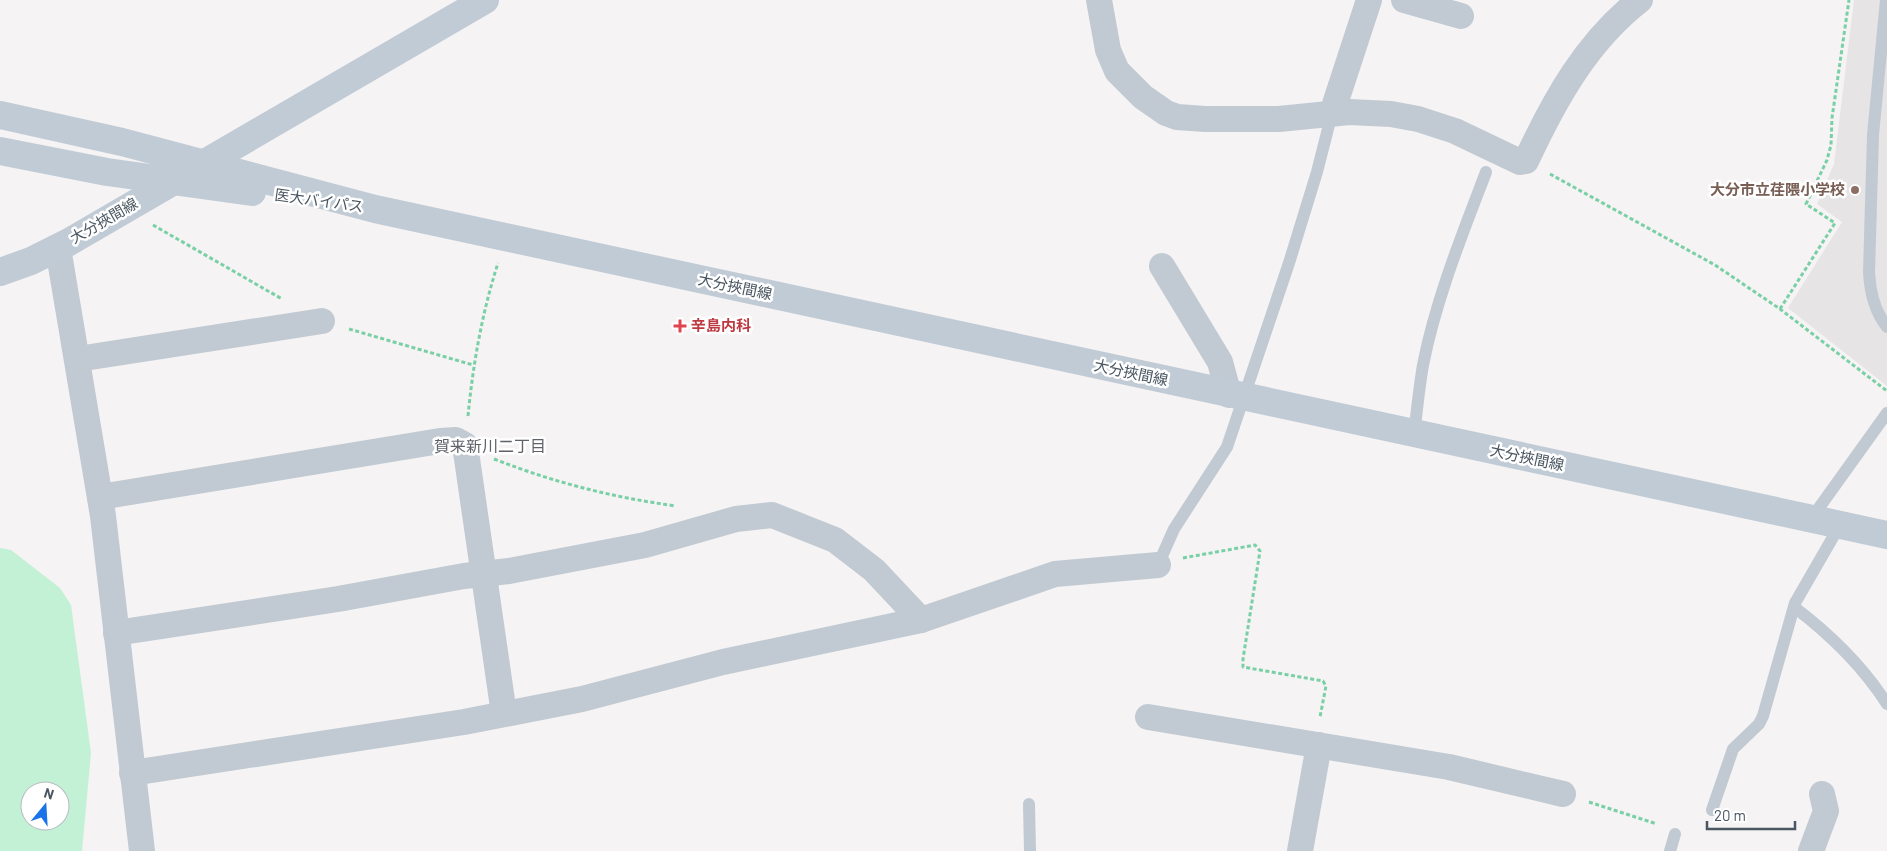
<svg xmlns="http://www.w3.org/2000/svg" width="1887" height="851" viewBox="0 0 1887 851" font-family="Barlow,'Noto Sans JP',sans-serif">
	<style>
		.education { fill: #e6e4e5 }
		.green { fill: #c3f1d5; fill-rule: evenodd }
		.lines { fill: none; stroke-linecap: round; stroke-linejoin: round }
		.path { stroke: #7ad0a6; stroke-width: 3; stroke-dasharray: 4 2.5; stroke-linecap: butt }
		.lane { stroke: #c1cad2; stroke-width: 12 }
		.street { stroke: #c1cad2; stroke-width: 26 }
		.secondary { stroke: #c1cbd6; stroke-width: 28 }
		.education-dot { fill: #8d6e63; stroke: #fff; stroke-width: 2 }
		.health-dot { fill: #e0444e; stroke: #fff; stroke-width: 2 }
		.labels { text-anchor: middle; stroke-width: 5; stroke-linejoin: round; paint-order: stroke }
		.education-label { font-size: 15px; font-weight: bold; fill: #785e54; stroke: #fff; text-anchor: end }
		.street-label { font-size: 15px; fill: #4a5661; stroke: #fff }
		.health-label { font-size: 15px; font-weight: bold; fill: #be3a42; stroke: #fff; text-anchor: start }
		.neighbourhood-label { font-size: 16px; fill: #5f6368; stroke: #fff }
	</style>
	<rect width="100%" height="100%" fill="#f5f3f3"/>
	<polygon class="education" points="1854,0 1887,0 1887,386 1788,308 1842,222 1817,204 1834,164"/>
	<path class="green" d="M0,548L11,550L60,588L71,605L91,753L82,851H0ZM30,791H60V821H30Z"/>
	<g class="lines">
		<g class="path">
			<polyline points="1550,174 1715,265 1780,309 1887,391"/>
			<polyline points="153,225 282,299"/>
			<polyline points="1780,309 1835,223 1806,204 1827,160 1831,145 1832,118 1849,0"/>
			<polyline points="349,329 473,365"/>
			<path d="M468,416C473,364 482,313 498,263"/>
			<path d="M494,459C556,483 611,497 676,506"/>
			<polyline points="1183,558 1255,545 1260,551 1243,659 1243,667 1323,681 1326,686 1320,717"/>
			<polyline points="1589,802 1657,824"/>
		</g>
		<g class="lane">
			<path d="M1886,0L1873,135L1869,272C1870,292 1874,311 1887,327"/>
			<path d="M1414,434C1417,411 1419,388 1423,365C1436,299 1462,235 1486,172"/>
			<polyline points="1811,519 1887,413"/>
			<polyline points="1158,565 1174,529 1227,447 1289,263 1317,172 1332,113"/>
			<path d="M1794,607C1831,635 1862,665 1887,704"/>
			<polyline points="1029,804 1030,851"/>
			<polyline points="1712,810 1733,749 1759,724 1763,716 1795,603 1840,525"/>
			<polyline points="1670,851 1675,834"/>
		</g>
		<g class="street">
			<path d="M1099,0L1108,50L1117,71L1143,97L1166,113L1177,117L1205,119H1279L1349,112L1391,114L1418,119L1455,131L1520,162L1526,161C1554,101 1586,42 1640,0"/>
			<polyline points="1404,0 1461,16"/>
			<polyline points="1332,113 1369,0"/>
			<polyline points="58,248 103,516 142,851"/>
			<polyline points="1162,266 1220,362 1229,395"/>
			<polyline points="78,359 322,321"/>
			<polyline points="100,497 440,441 456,440 465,445 504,714"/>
			<polyline points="116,633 338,599 464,576 509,571 645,545 736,519 772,515 835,540 874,570 921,620"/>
			<polyline points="1148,717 1449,767 1563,794"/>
			<polyline points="132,773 464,722 582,699 723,662 921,620 1055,574 1158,565"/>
			<polyline points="1300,851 1319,745"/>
			<polyline points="1811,851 1826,811 1822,794"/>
		</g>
		<g class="secondary">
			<polyline points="0,115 122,142 375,209 1887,535"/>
			<polyline points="0,151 107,172 252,192"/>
			<polyline points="0,272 31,261 69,242 485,0"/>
		</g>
	</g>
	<circle class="education-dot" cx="1855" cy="190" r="5"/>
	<path class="health-dot" d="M677.5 318.5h5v5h5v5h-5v5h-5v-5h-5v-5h5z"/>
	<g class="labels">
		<g class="education-label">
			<text x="1845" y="195">大分市立荏隈小学校</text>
		</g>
		<g class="street-label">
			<text transform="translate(319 201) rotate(8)" y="5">医大バイパス</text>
			<text transform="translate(104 221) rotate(-30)" y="5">大分挾間線</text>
			<text transform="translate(735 287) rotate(12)" y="5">大分挾間線</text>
			<text transform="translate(1131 373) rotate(12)" y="5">大分挾間線</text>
			<text transform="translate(1527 458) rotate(12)" y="5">大分挾間線</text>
		</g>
		<g class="health-label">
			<text x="691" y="331">辛島内科</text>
		</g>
		<g class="neighbourhood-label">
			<text x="490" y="452">賀来新川二丁目</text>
		</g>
	</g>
	<g transform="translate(45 806) rotate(18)"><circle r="24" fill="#ffffff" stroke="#b7bbc0"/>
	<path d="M0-4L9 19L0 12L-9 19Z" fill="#1a73e8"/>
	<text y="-8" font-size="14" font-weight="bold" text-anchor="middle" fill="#4a5661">N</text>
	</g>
	<path d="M1707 821v8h88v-8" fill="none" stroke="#4a5661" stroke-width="2.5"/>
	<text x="1714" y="821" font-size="15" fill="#4a5661" stroke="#ffffff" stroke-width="4" paint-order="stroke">20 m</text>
</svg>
